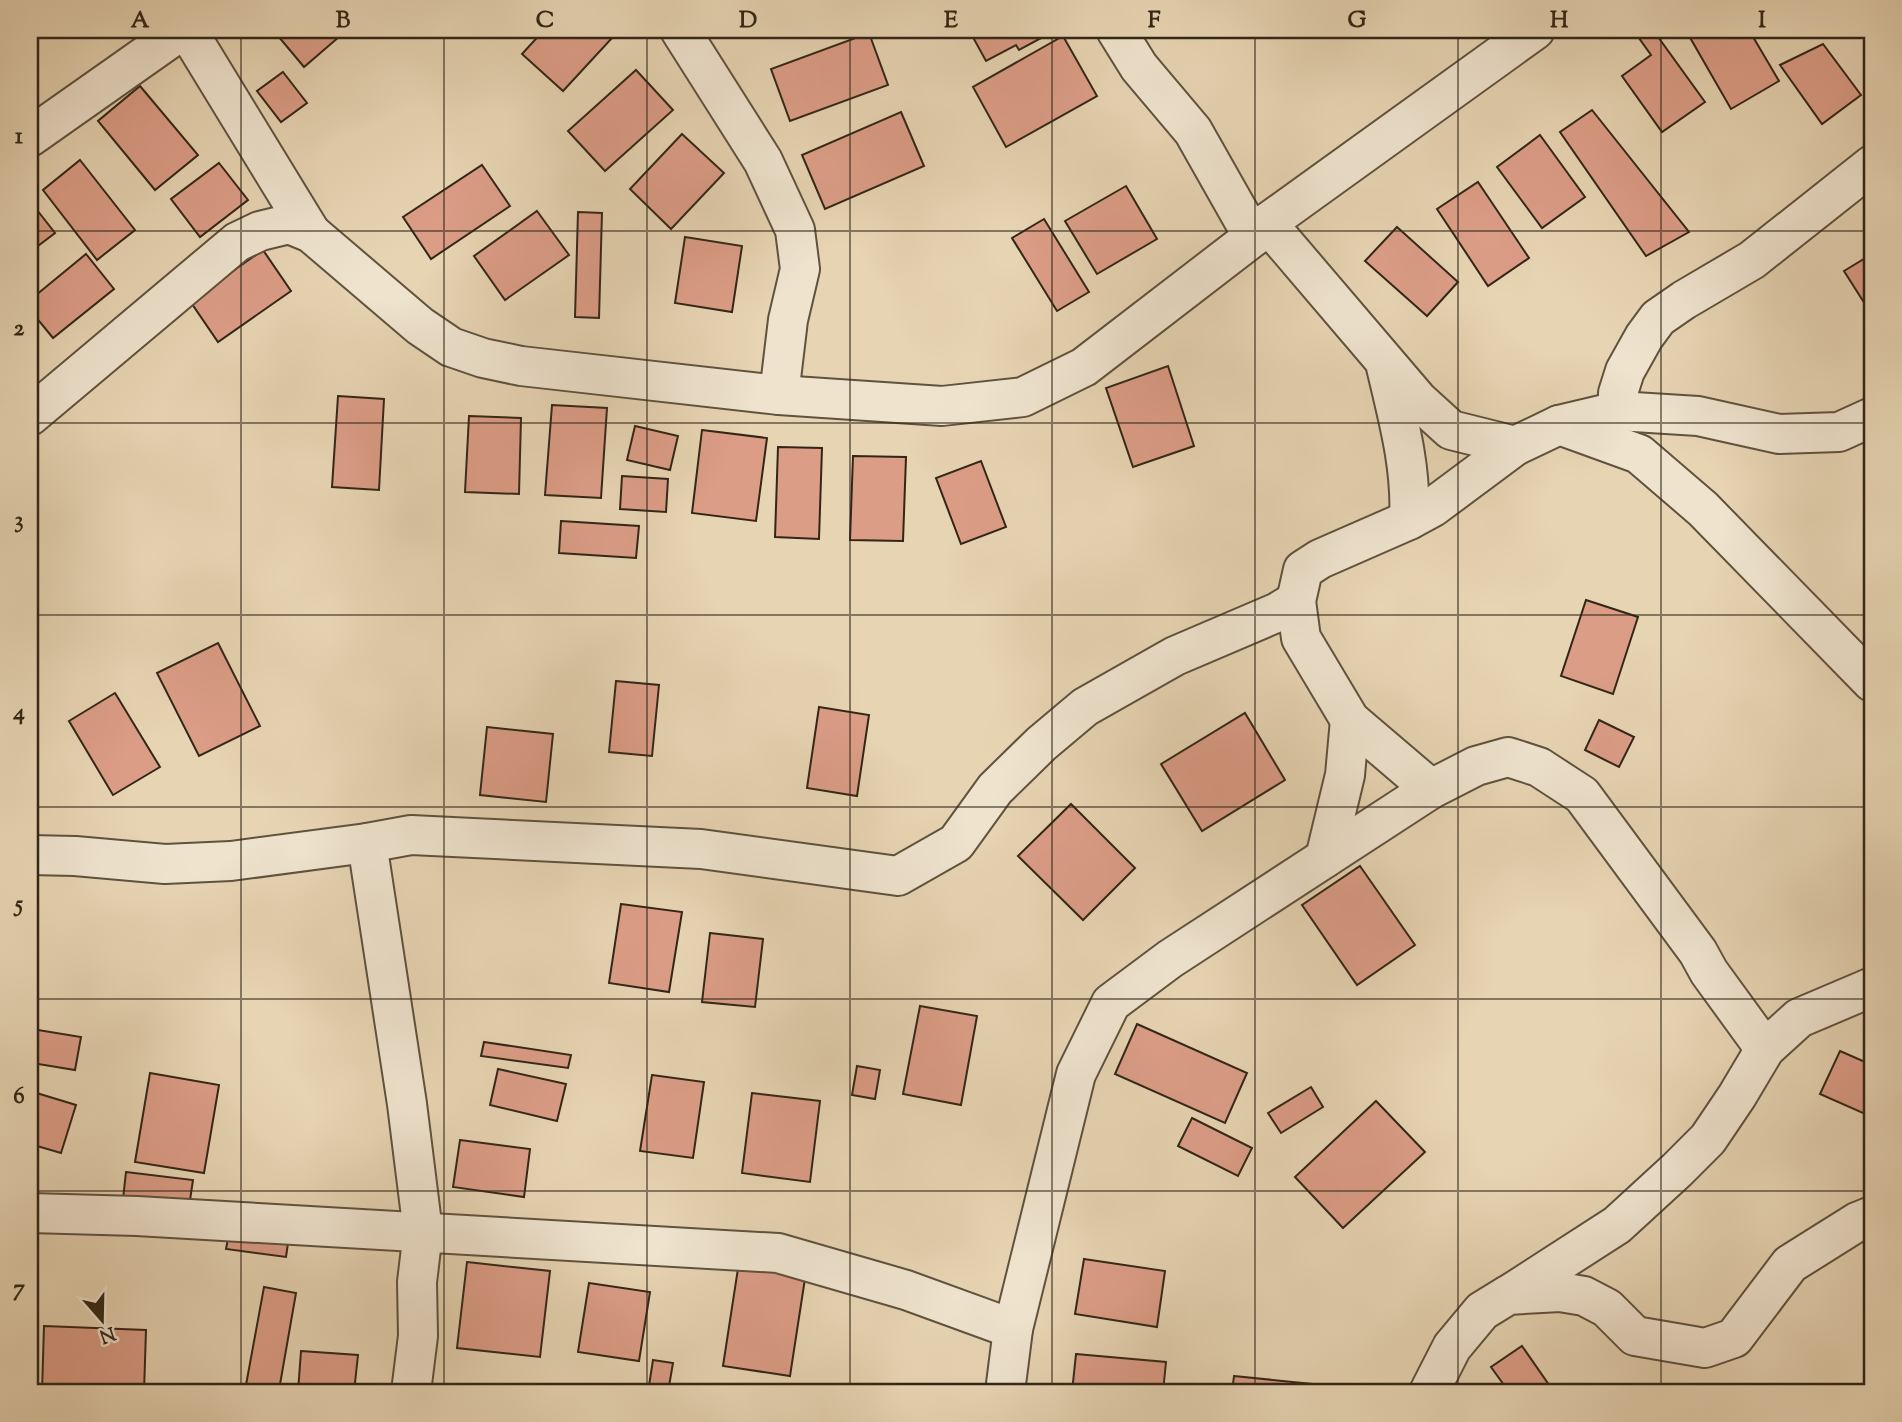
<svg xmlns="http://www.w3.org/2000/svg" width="1902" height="1422" viewBox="0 0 1902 1422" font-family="'Sorts Mill Goudy',serif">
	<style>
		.building { fill: #dc9d87; stroke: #322617; stroke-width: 2 }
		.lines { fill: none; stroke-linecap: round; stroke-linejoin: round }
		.minor-casing { stroke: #5f523e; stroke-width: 42 }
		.minor { stroke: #efe3ce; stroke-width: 38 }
		.grid { fill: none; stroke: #322617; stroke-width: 2; stroke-opacity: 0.55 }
		.neatline { fill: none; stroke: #322617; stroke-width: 2.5 }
		.grid-label { font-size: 23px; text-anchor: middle; font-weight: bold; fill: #322617 }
	</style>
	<rect width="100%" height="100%" fill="#e7d4b3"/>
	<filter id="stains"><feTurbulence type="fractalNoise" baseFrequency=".00286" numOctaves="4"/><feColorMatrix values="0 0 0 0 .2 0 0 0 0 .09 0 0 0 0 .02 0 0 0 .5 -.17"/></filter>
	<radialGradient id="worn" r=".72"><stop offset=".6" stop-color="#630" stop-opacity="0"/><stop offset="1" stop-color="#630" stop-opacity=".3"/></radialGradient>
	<g class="building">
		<polygon points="273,30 347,30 304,67"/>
		<polygon points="544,30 604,30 612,38 563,91 522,54"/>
		<polygon points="969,30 1056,30 1019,50 1016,45 986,61"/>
		<polygon points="1635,30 1653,30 1705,102 1662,132 1622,76 1651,55 1634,31"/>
		<polygon points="1695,30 1749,30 1779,81 1731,109 1688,34"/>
		<polygon points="869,33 888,85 790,121 771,69"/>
		<polygon points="1063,36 1097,96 1006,147 973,87"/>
		<polygon points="1823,44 1861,95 1822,124 1780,65"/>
		<polygon points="636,70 673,110 605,171 568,131"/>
		<polygon points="283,72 307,103 281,122 257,91"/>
		<polygon points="140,86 198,155 155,190 98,121"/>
		<polygon points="1592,110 1689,232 1646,256 1560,132"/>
		<polygon points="901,112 924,166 825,209 802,155"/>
		<polygon points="682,134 724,173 671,229 630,189"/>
		<polygon points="1540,135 1585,197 1542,228 1497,167"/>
		<polygon points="80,160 135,230 97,260 43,190"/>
		<polygon points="219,163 248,200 200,237 171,199"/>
		<polygon points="482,165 510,206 431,259 403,217"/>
		<polygon points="1478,182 1529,258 1488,286 1437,209"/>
		<polygon points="1126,186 1157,239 1097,274 1065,221"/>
		<polygon points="30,201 55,233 30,252"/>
		<polygon points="537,211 569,255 505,300 474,256"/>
		<polygon points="578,212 602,213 599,318 575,317"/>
		<polygon points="1044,219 1089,292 1057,311 1012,238"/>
		<polygon points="1397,227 1458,282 1427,316 1365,261"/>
		<polygon points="685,237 742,246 732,312 675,303"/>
		<polygon points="263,250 291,291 218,342 190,301"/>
		<polygon points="86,254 114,289 53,338 30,310 30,300"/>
		<polygon points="1872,254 1872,315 1844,271"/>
		<polygon points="1168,366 1194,446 1133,467 1106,388"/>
		<polygon points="338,396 384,399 379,490 332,487"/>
		<polygon points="552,405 607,408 601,498 545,495"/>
		<polygon points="469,416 521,418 519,494 465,492"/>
		<polygon points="635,426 678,436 670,470 627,460"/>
		<polygon points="702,430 767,438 756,521 692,513"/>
		<polygon points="778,447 822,448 819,539 775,537"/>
		<polygon points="853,456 906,457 903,541 850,540"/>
		<polygon points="981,461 1006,527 961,544 936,478"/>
		<polygon points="622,476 668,479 666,512 620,509"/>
		<polygon points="561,521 639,526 636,558 559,553"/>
		<polygon points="1586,600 1638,617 1613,694 1561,676"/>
		<polygon points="218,643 260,726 199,756 157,673"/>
		<polygon points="616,681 659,685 652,756 609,752"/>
		<polygon points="115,693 160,767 113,795 69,721"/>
		<polygon points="819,707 869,715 857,796 807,788"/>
		<polygon points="1245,713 1285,780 1202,831 1161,764"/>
		<polygon points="1599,720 1634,737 1619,767 1585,750"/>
		<polygon points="487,727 553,734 546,802 480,795"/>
		<polygon points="1071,804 1135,868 1083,920 1018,856"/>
		<polygon points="1360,866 1415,945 1357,985 1302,905"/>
		<polygon points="621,904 682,912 669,992 609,983"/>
		<polygon points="710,933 763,939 755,1007 702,1002"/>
		<polygon points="920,1006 977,1016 961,1105 903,1094"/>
		<polygon points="1137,1024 1247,1073 1225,1123 1115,1074"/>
		<polygon points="38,1030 81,1037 75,1070 32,1063"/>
		<polygon points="484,1042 571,1055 568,1068 481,1056"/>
		<polygon points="1840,1051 1872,1065 1872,1117 1820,1094"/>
		<polygon points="857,1066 880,1070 875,1099 852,1095"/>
		<polygon points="498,1069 566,1084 557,1121 490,1105"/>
		<polygon points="150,1073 219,1085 204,1173 135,1162"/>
		<polygon points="652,1075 704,1082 693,1158 640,1151"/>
		<polygon points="1311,1087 1323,1107 1281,1133 1268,1113"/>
		<polygon points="30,1091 76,1105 61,1153 30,1144"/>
		<polygon points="752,1093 820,1101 810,1182 742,1173"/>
		<polygon points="1376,1101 1425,1152 1343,1228 1295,1177"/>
		<polygon points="1192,1118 1252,1148 1238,1176 1178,1146"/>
		<polygon points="460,1140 530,1149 524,1197 453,1187"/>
		<polygon points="126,1172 193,1180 189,1207 123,1199"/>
		<polygon points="230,1228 289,1236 286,1257 226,1249"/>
		<polygon points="1084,1259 1165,1271 1157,1327 1075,1314"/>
		<polygon points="467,1262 550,1271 540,1357 457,1348"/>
		<polygon points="739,1262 806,1272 790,1376 723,1366"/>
		<polygon points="589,1283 650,1292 639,1361 578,1352"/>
		<polygon points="264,1287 296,1293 279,1390 246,1385"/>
		<polygon points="44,1326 146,1330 144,1392 42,1392"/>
		<polygon points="1522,1346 1554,1392 1509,1392 1491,1367"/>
		<polygon points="301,1351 358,1355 354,1392 298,1392"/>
		<polygon points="1076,1354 1166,1362 1163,1392 1072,1392"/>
		<polygon points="653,1360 673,1363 668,1392 648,1392"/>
		<polygon points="1234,1376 1332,1386 1331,1392 1232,1392"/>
		<polygon points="557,1387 590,1392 556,1392"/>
	</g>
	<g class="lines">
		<defs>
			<g id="minor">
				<polyline points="187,30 311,233"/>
				<polyline points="680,30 763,161 795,230 800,269 788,320 779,395"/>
				<polyline points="1116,30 1139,67 1193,131 1253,237"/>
				<polyline points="30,137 182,30"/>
				<polyline points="1267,223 1418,400 1451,430 1515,446"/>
				<path d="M1386,367C1398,418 1412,468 1409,520"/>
				<polyline points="1618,411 1618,393 1625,371 1644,337 1658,318 1684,300 1752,260 1872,165"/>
				<polyline points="30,416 237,242 260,231 289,224 311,233 420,326 451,347 483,358 521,366 779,395 942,406 1023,397 1084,367 1253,237 1267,223 1535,30"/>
				<polyline points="1559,425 1639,454 1703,509 1872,682"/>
				<polyline points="1431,789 1350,720 1301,638 1296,601 1303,570 1320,559 1409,520 1433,507 1515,446 1559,425 1618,411 1698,416 1779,434 1839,432 1872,417"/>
				<polyline points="367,843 407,1104 423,1232 417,1282 418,1336 411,1392"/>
				<polyline points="30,855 75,856 165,864 231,861 367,843 411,835 701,849 898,876 956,843 995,789 1041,744 1085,707 1175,656 1278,612 1296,601"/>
				<polyline points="1325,858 1345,775 1350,720"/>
				<polyline points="30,1213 137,1216 778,1253 906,1290 1013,1329"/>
				<polyline points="1510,1294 1617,1225 1677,1170 1708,1139 1737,1096 1765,1049 1799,1018 1872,987"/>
				<polyline points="1005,1392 1013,1329 1076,1074 1111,1003 1170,959 1431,789 1476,766 1508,757 1539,767 1582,795 1698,952 1709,972 1765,1049"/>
				<polyline points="1429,1392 1452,1347 1482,1311 1508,1295 1560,1292 1584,1296 1607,1308 1635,1336 1705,1348 1734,1338 1790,1264 1857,1222 1872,1216"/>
			</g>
		</defs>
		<use href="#minor" class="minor-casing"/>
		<use href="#minor" class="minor"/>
	</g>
	<path class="grid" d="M241,30V1392M444,30V1392M647,30V1392M850,30V1392M1052,30V1392M1255,30V1392M1458,30V1392M1661,30V1392M30,231H1872M30,423H1872M30,615H1872M30,807H1872M30,999H1872M30,1191H1872"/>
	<rect width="1902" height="1422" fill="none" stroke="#e7d4b3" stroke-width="77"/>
	<g transform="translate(102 1320) rotate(160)" stroke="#efe3ce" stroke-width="5" paint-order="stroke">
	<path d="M0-5L12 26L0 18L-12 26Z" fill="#322617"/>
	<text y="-10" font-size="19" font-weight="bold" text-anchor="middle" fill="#322617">N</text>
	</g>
	<rect x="38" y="38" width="1826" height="1346" class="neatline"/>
	<g class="grid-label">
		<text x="140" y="27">A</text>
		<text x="343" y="27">B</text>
		<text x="545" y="27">C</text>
		<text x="748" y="27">D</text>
		<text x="951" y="27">E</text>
		<text x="1154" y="27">F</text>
		<text x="1357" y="27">G</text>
		<text x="1559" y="27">H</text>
		<text x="1762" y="27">I</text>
		<text x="19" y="143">1</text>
		<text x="19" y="335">2</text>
		<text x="19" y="527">3</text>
		<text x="19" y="719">4</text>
		<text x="19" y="911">5</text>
		<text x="19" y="1103">6</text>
		<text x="19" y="1295">7</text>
	</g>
	<rect width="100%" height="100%" filter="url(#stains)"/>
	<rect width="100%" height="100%" fill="url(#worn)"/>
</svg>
